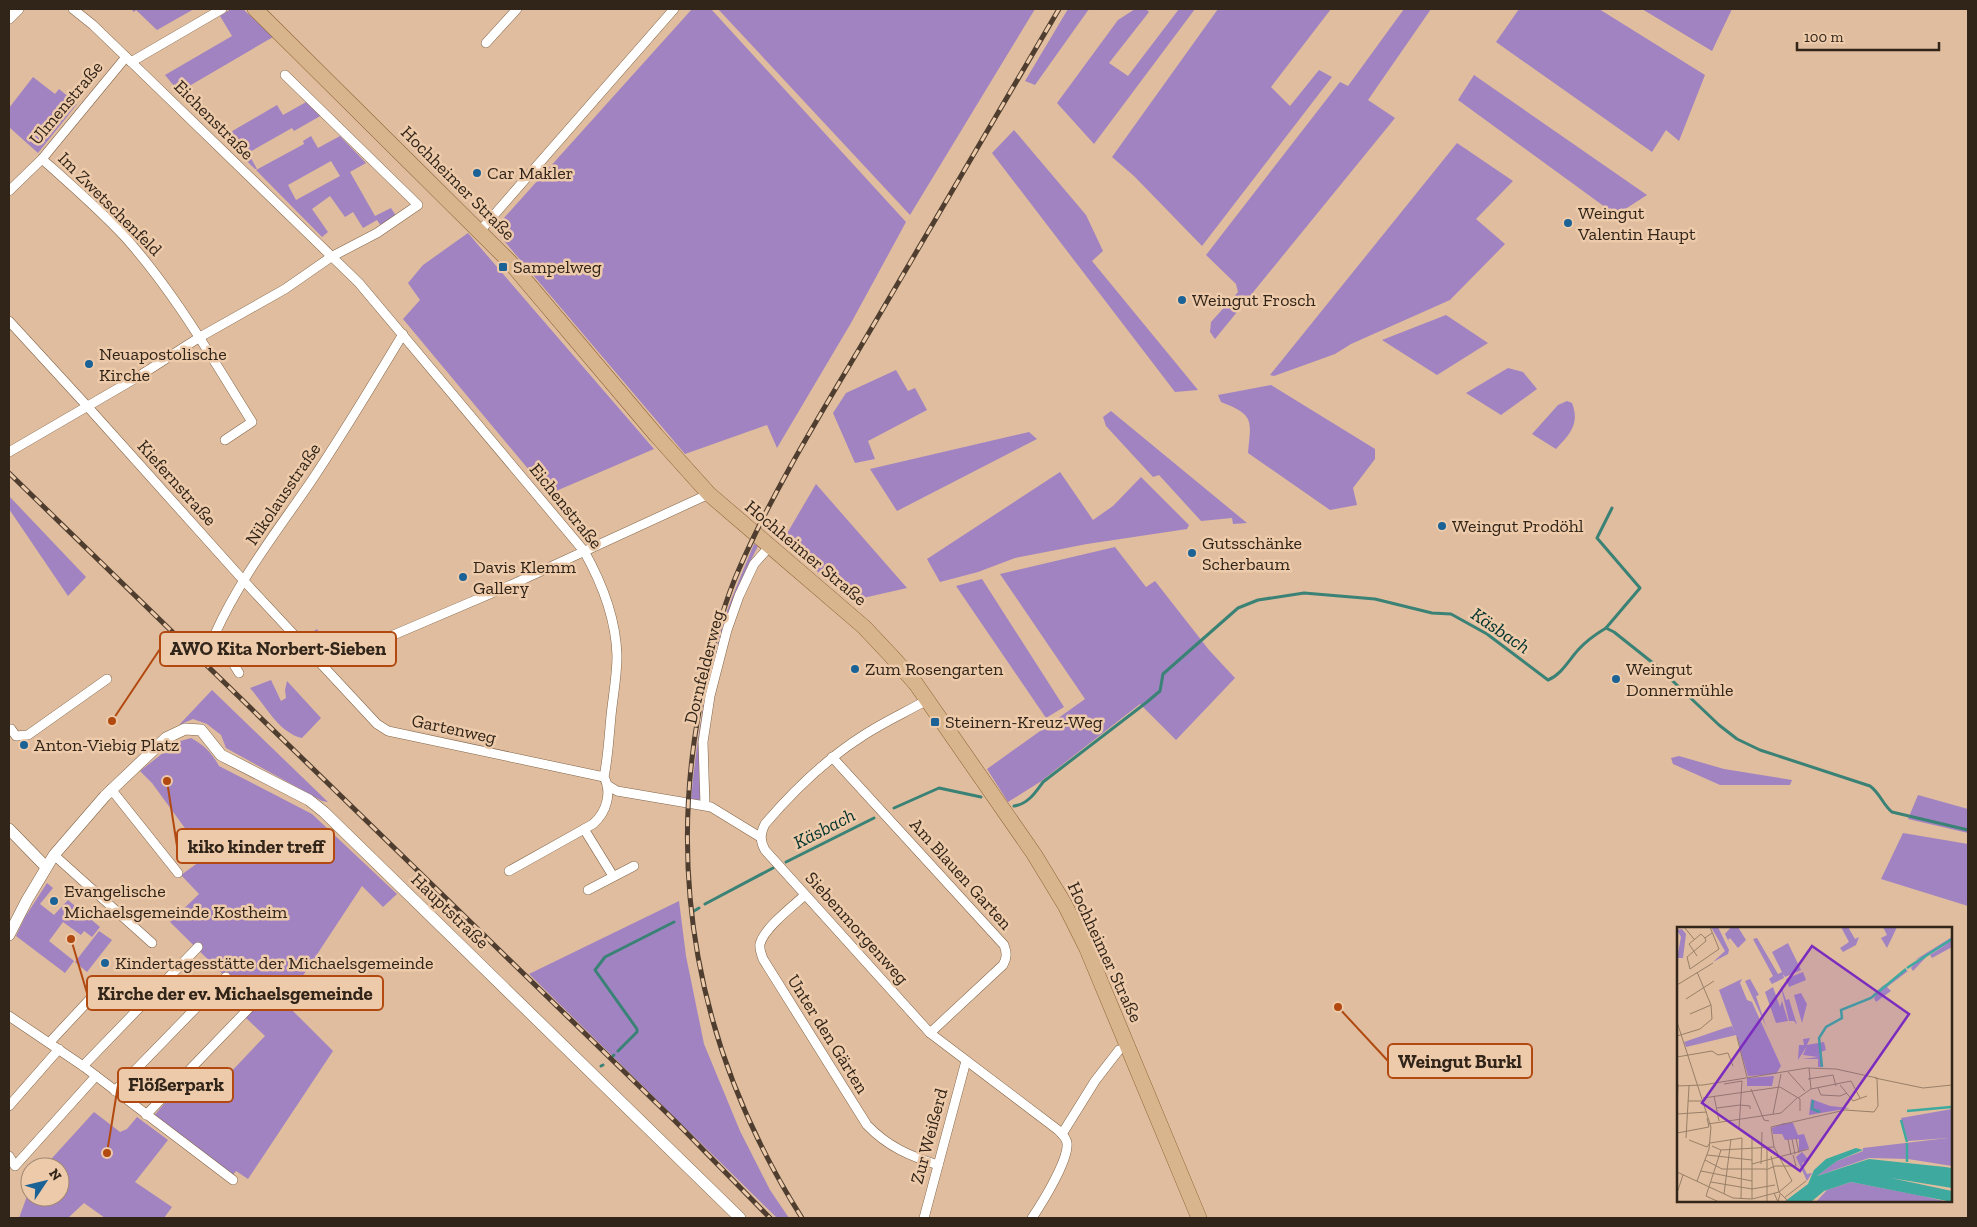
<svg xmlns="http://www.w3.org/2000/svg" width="1977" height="1227" viewBox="0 0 1977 1227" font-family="'Zilla Slab',serif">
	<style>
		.green { fill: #a183c2; fill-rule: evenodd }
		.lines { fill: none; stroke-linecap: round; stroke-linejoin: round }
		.stream { stroke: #3a8276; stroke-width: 3 }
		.minor-casing { stroke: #836548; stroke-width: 10 }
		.tertiary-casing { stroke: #836548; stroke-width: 12 }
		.primary-casing { stroke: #8d6234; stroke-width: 16 }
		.minor { stroke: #fff; stroke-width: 9 }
		.tertiary { stroke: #fff; stroke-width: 11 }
		.primary { stroke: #d9b58e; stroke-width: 15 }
		.rail-casing { stroke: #4f3e2f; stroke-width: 5 }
		.rail { stroke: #eccaaa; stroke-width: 3; stroke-dasharray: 9; stroke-linecap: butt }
		.poi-dot { fill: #1b6296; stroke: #eccaaa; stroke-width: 2 }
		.labels { text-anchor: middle; stroke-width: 5; stroke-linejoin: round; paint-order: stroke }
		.street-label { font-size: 18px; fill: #312418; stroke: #eccaaa }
		.poi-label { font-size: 18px; fill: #312418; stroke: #eccaaa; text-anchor: start }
		.water-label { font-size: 19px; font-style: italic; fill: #00322e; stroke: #eccaaa }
		.inset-river { fill: none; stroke: #3eaa9f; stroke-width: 2.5 }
		.inset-road { fill: none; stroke: #998068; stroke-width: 1 }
		.view { fill: #7b2cbf; fill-opacity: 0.15; stroke: #7b2cbf; stroke-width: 2.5 }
		.inset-edge { fill: none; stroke: #312418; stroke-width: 2.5 }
		.leader { fill: none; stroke: #b14910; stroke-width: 2 }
		.callout-dot { fill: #b14910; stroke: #eccaaa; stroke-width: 2 }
		.callout { fill: #eccaaa; stroke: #b14910; stroke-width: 2 }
		.callout-label { font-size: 19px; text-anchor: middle; font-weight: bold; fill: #312418 }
	</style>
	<rect width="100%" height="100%" fill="#dfbd9e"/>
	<g class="green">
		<polygon points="131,9 194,9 157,30 136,10 134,12"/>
		<polygon points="231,9 243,9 273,37 179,92 165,75 232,36 220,16"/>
		<polygon points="692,9 711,9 906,222 851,323 777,448 767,425 685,454 494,229"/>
		<polygon points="718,9 1035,9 910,215"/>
		<polygon points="1068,9 1089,9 1035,85 1025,81"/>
		<polygon points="1135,9 1146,9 1149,12 1109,63 1128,76 1179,9 1195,9 1094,144 1057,103 1118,20"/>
		<polygon points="1218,9 1331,9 1271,87 1290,106 1319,70 1332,77 1202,246 1134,176 1112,157"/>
		<polygon points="1404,9 1431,9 1368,100 1395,118 1215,339 1210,332 1211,322 1238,292 1236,284 1206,255 1340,82 1348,86"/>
		<polygon points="1519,9 1599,9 1705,75 1679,141 1666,130 1652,152 1496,42"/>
		<polygon points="1642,9 1732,9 1712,51"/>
		<polygon points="1474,75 1647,195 1616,215 1458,100"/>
		<polygon points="33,77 55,94 59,89 77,104 38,153 9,127 9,108"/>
		<polygon points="308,101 322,115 294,131 292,128 248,153 257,169 255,169 222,137 277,105 283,115"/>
		<polygon points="1014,130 1086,215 1103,251 1092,261 1198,390 1175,392 992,153"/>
		<path d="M311,136L318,148L340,136L366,163L350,172L375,216L391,208L396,216L381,226L377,220L363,228L353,212L345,217L330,196L312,209L328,232L322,237L256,170L304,144L303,141ZM331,161L340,176L296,200L288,185Z"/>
		<polygon points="1457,143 1513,181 1476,219 1505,244 1450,300 1351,344 1335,354 1274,376 1270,375"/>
		<polygon points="468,233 479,246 654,449 549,494 403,319 420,300 408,283 423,265"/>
		<polygon points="1446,315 1488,343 1437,375 1382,340"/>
		<polygon points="1508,368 1523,372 1537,389 1501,415 1466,393"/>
		<polygon points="896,370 908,391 915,388 927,410 868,441 875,459 855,463 833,413 846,393"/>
		<path d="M1271,385L1375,449V459L1353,488L1357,505L1330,510L1248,453C1251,420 1255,415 1221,402L1218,395Z"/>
		<path d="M1567,401L1572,403C1580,424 1570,434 1556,449L1532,434L1558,405Z"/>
		<polygon points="1111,411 1247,523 1233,524 1232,518 1201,521 1159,475 1153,477 1106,426 1103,417"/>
		<polygon points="1029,432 1037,439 897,511 870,469"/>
		<polygon points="1060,472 1093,520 1113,506 1141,477 1189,525 1187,529 1087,544 1015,558 978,572 940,582 927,559"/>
		<polygon points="816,484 907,588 863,598 847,596 782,542"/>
		<polygon points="9,496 86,577 68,596 9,509"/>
		<path d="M754,544L758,546L746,570L709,686L702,798L699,800H691C696,742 706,683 722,626C731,598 743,571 754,544Z"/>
		<polygon points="1115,547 1146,587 1155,581 1209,650 1235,678 1176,740 1140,704 1040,782 1008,802 987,769 1085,699 1000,574"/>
		<polygon points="982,579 1064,707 1046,718 956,586"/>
		<polygon points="317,629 330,649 324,653 316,653 303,638"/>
		<path d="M271,680L281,701L286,698L285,690L287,681L321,718L302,738C279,733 265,705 250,688Z"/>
		<polygon points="212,690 328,802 322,801 226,748 221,735 207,724 193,719 179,725"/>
		<path d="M191,738C204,745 212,753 219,766L312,814L397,894L383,907L362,886L285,1003L333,1051L248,1179L236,1171L232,1176L153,1117L181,1084L189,1091L203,1077L210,1082L228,1075L265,1036L245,1017L255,1006L170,922L199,894L181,875L206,857L152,783L140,771L177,742Z"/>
		<polygon points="1679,756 1724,769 1792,780 1790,785 1720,785 1673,764 1671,758"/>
		<polygon points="1918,795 1968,809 1968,833 1908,819"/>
		<polygon points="1903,833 1968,844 1968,906 1881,879"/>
		<polygon points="47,883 53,888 40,904 54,915 68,900 100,927 92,937 84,931 81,935 63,922 49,941 74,961 65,973 16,936 25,917"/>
		<polygon points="679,901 686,956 704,1044 740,1131 770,1190 789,1218 777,1218 529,974"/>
		<polygon points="99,931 112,940 87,972 75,962"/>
		<polygon points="94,1112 120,1132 127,1129 137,1117 168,1140 135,1182 172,1207 164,1218 105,1218 84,1203 68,1218 19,1218 30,1188 30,1197 60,1197 60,1167 44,1167"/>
	</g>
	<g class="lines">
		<g class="stream">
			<polyline points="1606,628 1640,588 1597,538 1612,508"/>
			<path d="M1014,806C1028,804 1035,793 1043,782L1147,702L1160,691L1163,674L1238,608L1258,600L1304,593L1375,599L1432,613L1451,614L1487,634L1548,680C1561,675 1569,660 1578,650C1586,641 1596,634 1606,628L1614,632L1658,667L1719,725L1737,739L1760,750L1870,786C1880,793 1883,805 1892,812L1968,830"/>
			<polyline points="894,808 939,788 981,797"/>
			<polyline points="786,862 874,818"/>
			<polyline points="705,904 773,868"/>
			<polyline points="694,911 699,908"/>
			<polyline points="618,1051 637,1032 637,1029 595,970 605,957 674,922"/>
			<polyline points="613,1056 614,1055"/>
			<polyline points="601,1066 603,1065"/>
		</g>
		<defs>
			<g id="minor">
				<path d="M73,9L93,25L154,84L359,283L584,551C602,583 616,618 617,656C617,676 613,696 611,716C609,737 608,757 604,777C612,792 607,812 593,824L509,871"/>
				<polyline points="486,43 517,9"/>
				<polyline points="131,62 222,9"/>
				<path d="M42,159C70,184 99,209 125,237C175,293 212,358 252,422L225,440"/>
				<polyline points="9,191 42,159 126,57"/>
				<polyline points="480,231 674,9"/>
				<polyline points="9,321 87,406 244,581 377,724 388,731 604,777"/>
				<polyline points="9,452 136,378 200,337 285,289 331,257 377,233 418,205 285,75"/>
				<polyline points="323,665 511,585 709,494"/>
				<path d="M239,673L215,634C239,580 277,531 310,483C343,434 373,384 403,334"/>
				<path d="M927,700C906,712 884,722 864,735C826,759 794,790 765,824C760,834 760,841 765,850L930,1033L1058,1130C1062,1134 1066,1137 1067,1143C1069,1160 1042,1203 1032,1218"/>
				<polyline points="9,731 11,729 16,736 28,735 107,679"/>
				<path d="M832,757L1004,945C1007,953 1007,958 1003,965L930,1033"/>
				<polyline points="609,786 617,791 711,807 760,837"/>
				<polyline points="111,789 178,873"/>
				<polyline points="705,805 703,742 710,696 727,630 739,596 754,564 770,546"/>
				<polyline points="584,829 613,876"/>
				<polyline points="54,855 152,943"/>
				<polyline points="588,890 634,866"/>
				<path d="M805,895C793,906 764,928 760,944C759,949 761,953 763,959L867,1125C888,1147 910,1156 938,1165"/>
				<polyline points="9,1016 83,1066 233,1180"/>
				<polyline points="50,1042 91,998"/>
				<polyline points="83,1066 198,947"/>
				<polyline points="115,1091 226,977"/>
				<polyline points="9,1106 59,1049"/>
				<polyline points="146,1115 252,1005"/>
				<polyline points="1062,1134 1095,1081 1119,1050"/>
				<polyline points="9,1156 15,1166 96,1076"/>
				<polyline points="924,1218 966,1061"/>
			</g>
			<g id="tertiary">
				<polyline points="9,18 18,9"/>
				<polyline points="9,829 46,867"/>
				<polyline points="9,935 27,900 54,855 105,796 166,738 185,729 201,730 221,755 309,800 324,812 740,1218"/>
			</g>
			<polyline id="primary" points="255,9 509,261 656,435 709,494 864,627 896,661 916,684 1034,854 1065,905 1087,949 1199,1218"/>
		</defs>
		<use href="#minor" class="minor-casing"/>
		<use href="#tertiary" class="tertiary-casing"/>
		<use href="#primary" class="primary-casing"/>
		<use href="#minor" class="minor"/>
		<use href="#tertiary" class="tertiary"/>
		<use href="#primary" class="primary"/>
		<defs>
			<g id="rail">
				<polyline points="9,473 676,1122 770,1218"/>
				<path d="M802,1218C697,1052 662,869 706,677C714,640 724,603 739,569C776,484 827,404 874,324C936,219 997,114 1059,9"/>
			</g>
		</defs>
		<use href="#rail" class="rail-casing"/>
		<use href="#rail" class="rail"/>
	</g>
	<g class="poi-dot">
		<circle cx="477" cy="173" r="5"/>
		<circle cx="1568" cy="223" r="5"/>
		<rect x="498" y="262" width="10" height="10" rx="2.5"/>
		<circle cx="1182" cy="300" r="5"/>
		<circle cx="89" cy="364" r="5"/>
		<circle cx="1442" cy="526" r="5"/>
		<circle cx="1192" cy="553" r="5"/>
		<circle cx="463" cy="577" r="5"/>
		<circle cx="855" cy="669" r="5"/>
		<circle cx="1616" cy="679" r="5"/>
		<rect x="930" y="717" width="10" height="10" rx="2.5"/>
		<circle cx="24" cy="745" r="5"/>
		<circle cx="54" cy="901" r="5"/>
		<circle cx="105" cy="963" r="5"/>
	</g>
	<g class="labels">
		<g class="street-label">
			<text transform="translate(66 103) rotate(-50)" y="6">Ulmenstraße</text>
			<text transform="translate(214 120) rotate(45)" y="6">Eichenstraße</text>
			<text transform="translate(458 183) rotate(45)" y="6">Hochheimer Straße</text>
			<text transform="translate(110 204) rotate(45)" y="6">Im Zwetschenfeld</text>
			<text transform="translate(177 483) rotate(48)" y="6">Kiefernstraße</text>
			<text transform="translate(283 494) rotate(-56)" y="6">Nikolausstraße</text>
			<text transform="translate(566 506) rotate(51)" y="6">Eichenstraße</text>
			<text transform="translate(806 553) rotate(40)" y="6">Hochheimer Straße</text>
			<text transform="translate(704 667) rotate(-76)" y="6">Dornfelderweg</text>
			<text transform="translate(454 729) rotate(12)" y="6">Gartenweg</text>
			<text transform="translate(961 874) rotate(48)" y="6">Am Blauen Garten</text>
			<text transform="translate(450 911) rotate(44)" y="6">Hauptstraße</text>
			<text transform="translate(857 928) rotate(48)" y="6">Siebenmorgenweg</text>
			<text transform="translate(1105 952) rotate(65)" y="6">Hochheimer Straße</text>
			<text transform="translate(828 1034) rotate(58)" y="6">Unter den Gärten</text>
			<text transform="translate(929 1136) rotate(-75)" y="6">Zur Weißerd</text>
		</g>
		<g class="poi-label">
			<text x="487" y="179">Car Makler</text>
			<text x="1578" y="219">Weingut<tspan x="1578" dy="21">Valentin Haupt</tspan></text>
			<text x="513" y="273">Sampelweg</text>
			<text x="1192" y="306">Weingut Frosch</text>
			<text x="99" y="360">Neuapostolische<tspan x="99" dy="21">Kirche</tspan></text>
			<text x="1452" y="532">Weingut Prodöhl</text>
			<text x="1202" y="549">Gutsschänke<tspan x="1202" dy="21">Scherbaum</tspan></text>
			<text x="473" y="573">Davis Klemm<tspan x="473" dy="21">Gallery</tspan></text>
			<text x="865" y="675">Zum Rosengarten</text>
			<text x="1626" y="675">Weingut<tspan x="1626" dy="21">Donnermühle</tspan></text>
			<text x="945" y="728">Steinern-Kreuz-Weg</text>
			<text x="34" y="751">Anton-Viebig Platz</text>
			<text x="64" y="897">Evangelische<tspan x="64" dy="21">Michaelsgemeinde Kostheim</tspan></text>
			<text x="115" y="969">Kindertagesstätte der Michaelsgemeinde</text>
		</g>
		<g class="water-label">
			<text transform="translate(1501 630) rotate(34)" y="7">Käsbach</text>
			<text transform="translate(824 828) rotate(-27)" y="7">Käsbach</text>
		</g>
	</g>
	<g transform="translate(1677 927)">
		<rect width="275" height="275" fill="#dfbd9e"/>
		<path d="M34,0H41L52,23L51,27L36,35L48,24ZM54,0H61L69,13L61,21L53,11L51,13L56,24L48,7ZM164,0H171L178,12L182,10L179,18L166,25L163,21L172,15ZM206,0H220L210,21L204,11L210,8ZM5,2L9,7L6,31H0L4,10L0,3ZM275,10V20L255,31L253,28L270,17L252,27L236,44L234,41L239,35L249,29L238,33ZM80,11L101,47L105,45L95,25L111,16L124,43L108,50L106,47L107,51L95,57L92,52L96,49L76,12ZM228,43L231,44L210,60L214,64L199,75L197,71L208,57L195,68ZM126,45L129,53L112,60L109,52ZM65,52L63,56L70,73L75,75L104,139L99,147L71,149L59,108L9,120L7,115L48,101L55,99L58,106L42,63ZM73,52L82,68L79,69L89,99L68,54ZM103,56L109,73L112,72L120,98L117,94H112ZM96,60L103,80L105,74L111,94L99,96L88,65ZM124,66L130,77L125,96L117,68ZM133,111L130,118L147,115L149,123L144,125L145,140H141V132H125L141,130L126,128L130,119L121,133L122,118H127L126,112ZM97,149L95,159H70V151ZM134,172L153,179L173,181L132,188ZM275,182V239L231,232L192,231L140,249L160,234L186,224V221L271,211L231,214L224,191ZM107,196H116L121,208L127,207L132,221L122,225V212L108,213L105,207H96L95,201ZM125,225L132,233L125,236L126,239L130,247L135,246L130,254L119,230ZM174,255L241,268L271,275H139L150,263Z" fill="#a183c2"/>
		<path d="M179,221L186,223L160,234L140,249L192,232L268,240L275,241V261L214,251L275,264V275L174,255L147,264L134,275H107L131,257L137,243L149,232Z" fill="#3eaa9f"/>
		<path class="inset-river" d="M230,41L275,12M145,140L142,111L149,100L165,91L164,83L194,71L229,42M136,173L135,182L143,185M230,184L274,180M224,193L230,215M230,235V216"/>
		<path class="inset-road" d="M7,0L17,12M28,11L29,14L10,30L13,42L42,22L33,0M20,29L12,17L24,7L28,11L35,6M0,58L36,36M9,72L37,54M13,87L34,78M0,95L34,200L32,222L20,254M0,109L23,102L35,92L34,78L20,45M60,110L70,150M0,130L35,124L41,128L51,126L56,139M132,141L134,162L174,154L183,171M111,145L128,164M198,151L246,161L275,158M131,152L156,148L159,159M47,157L65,154L62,201M163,158L176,174L190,169M0,159L26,158L130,141L159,142L200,151M141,161L144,168L163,169L170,166M74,162L87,193L92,194M37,169L42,194M26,171L103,160L123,172V184M121,171L134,162M11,174H27M0,181L1,157M40,181L63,178L73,179V182M0,187L30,185M96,187L104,147M31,197L104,186L120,171M0,206L32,200L30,191M9,211L12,159M119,211L122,226M111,212L114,228M115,212L118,227M12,213L30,220M35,219L44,223L97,220M30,220L33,216L65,211L64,272M90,221V275M30,228L75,233M94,229L102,265L115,254L97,220L94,200L168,183L197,185L201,179L200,151M28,233L45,242H89M75,237L132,222M84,237L85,205M89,243L98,239H119L116,228M24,244L75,254M0,245L56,271L75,272L102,265L112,275M34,255L75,262L98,258M0,266L6,248M97,266L101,275L103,267M47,267L54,212M107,271L129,254M75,272V212M42,275L29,269L44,223"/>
		<path class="view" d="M135,19L232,87L123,244L25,176Z"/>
		<rect width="275" height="275" class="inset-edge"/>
	</g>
	<path class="leader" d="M112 721L160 649M167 781L177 846M71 939L87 993M1338 1007L1388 1061M107 1153L118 1085"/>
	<g class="callout-dot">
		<circle cx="112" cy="721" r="5"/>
		<circle cx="167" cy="781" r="5"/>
		<circle cx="71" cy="939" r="5"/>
		<circle cx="1338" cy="1007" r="5"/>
		<circle cx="107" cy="1153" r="5"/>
	</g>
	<g class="callout">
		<rect x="160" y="632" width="236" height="34" rx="5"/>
		<rect x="177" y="829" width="157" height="34" rx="5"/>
		<rect x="87" y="976" width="296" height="34" rx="5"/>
		<rect x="1388" y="1044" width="144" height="34" rx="5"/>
		<rect x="118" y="1068" width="115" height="34" rx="5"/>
	</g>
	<g class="callout-label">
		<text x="278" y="655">AWO Kita Norbert-Sieben</text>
		<text x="256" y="853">kiko kinder treff</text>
		<text x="235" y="1000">Kirche der ev. Michaelsgemeinde</text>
		<text x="1460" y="1068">Weingut Burkl</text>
		<text x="176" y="1091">Flößerpark</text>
	</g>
	<rect width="1977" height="1227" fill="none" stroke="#312418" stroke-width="20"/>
	<g transform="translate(45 1182) rotate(55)"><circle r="24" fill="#eccaaa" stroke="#a18870"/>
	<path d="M0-4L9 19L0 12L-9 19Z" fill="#1b6296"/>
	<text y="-8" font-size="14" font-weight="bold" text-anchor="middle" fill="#312418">N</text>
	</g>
	<path d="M1797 42v8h142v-8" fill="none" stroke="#312418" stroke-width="2.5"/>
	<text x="1804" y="42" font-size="15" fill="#312418" stroke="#eccaaa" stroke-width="4" paint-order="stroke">100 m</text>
</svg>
